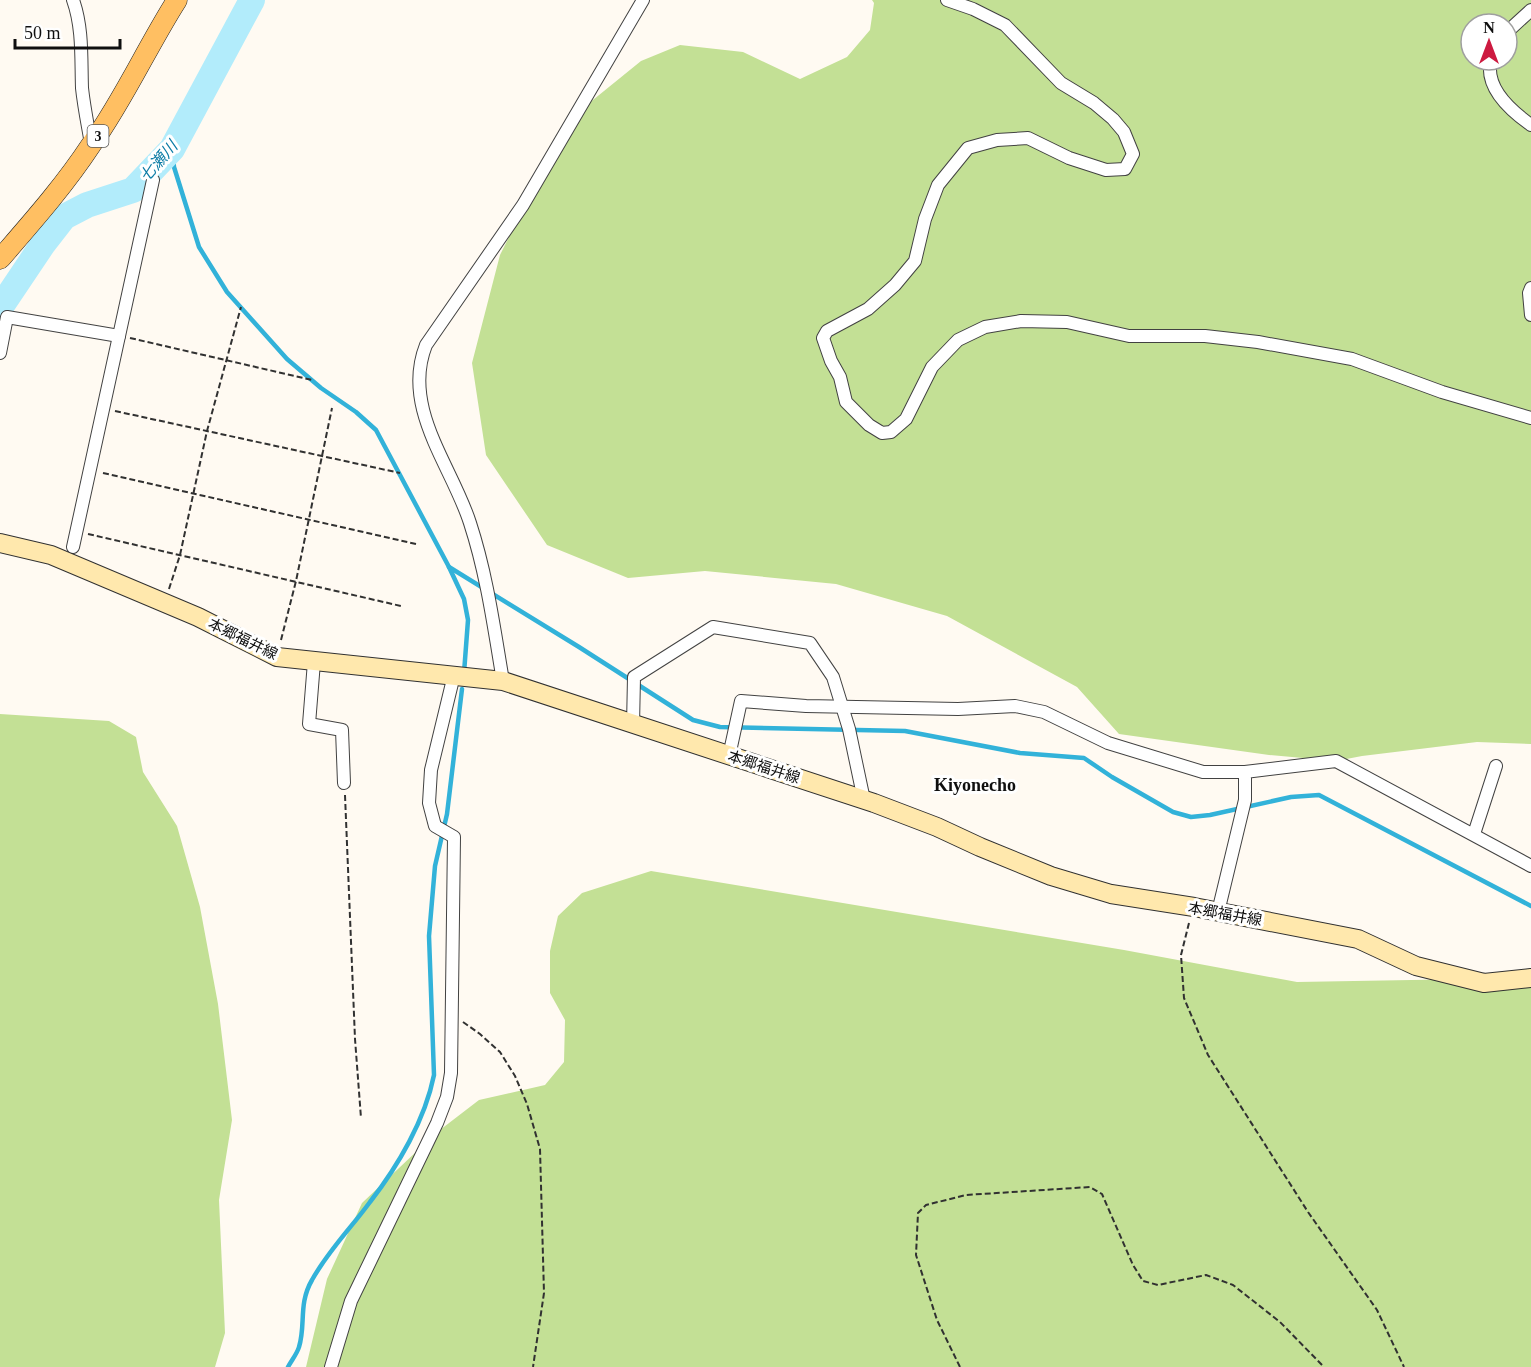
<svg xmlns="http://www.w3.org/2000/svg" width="1531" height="1367" viewBox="0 0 1531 1367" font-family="'Times New Roman','Noto Sans JP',serif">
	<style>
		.forest { fill: #c3e095; fill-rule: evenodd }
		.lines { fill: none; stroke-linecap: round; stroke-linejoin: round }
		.stream { stroke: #32b2d9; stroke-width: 4.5 }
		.river { stroke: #b2ecfb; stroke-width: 26 }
		.street-casing { stroke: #424242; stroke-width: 14 }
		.secondary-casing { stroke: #313131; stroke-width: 20 }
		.primary-casing { stroke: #202020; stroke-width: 21 }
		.path { stroke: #313131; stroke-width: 2; stroke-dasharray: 6 3; stroke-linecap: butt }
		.street { stroke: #fff; stroke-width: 12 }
		.secondary { stroke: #ffe8ad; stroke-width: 18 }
		.primary { stroke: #ffbf62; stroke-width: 20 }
		.labels { text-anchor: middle; stroke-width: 6; stroke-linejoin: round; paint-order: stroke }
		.shield { fill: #fff; stroke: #575757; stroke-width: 1.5 }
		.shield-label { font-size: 14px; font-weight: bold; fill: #0f0f0f }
		.street-label { font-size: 15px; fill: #0f0f0f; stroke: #fff }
		.water-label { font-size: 16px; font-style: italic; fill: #0c7ca6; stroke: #fff }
		.quarter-label { font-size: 18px; font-weight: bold; fill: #0f0f0f; stroke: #fff }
	</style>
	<rect width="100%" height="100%" fill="#fffaf2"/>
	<g class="forest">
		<path d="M872,0H1531V744L1477,742L1362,756L1336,761L1269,755L1119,734L1077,687L947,616L836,584L705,571L628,578L547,545L486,455L472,363L500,255L567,121L641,61L680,45L743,52L800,79L847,57L870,30L874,3ZM1471,24H1507V60H1471Z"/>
		<polygon points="0,714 109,721 136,737 143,772 177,826 200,907 218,1004 232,1120 219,1200 225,1333 215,1367 0,1367"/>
		<polygon points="651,871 1124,950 1297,982 1531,978 1531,1367 306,1367 327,1279 362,1203 436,1133 479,1100 545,1085 564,1062 565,1020 550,993 550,951 558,916 582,893"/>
	</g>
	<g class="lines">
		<g class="stream">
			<polyline points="172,149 174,167 199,247 227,292 287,359 321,388 356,412 376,430 449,567 464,599 468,620 464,673"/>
			<polyline points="449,567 579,647 693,720 720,727 905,731 1020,753 1084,758 1112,777 1173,812 1191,817 1210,815 1291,797 1319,795 1531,906"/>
			<path d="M288,1367C291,1361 297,1354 299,1347C306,1325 298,1304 312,1280C328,1251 351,1228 370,1202C398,1166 425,1120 434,1075L429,936L435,866L447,814L462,689"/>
		</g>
		<polyline class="river" points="0,308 43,244 64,217 87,205 133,190 172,149 252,0"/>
		<defs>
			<g id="street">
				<path d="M73,0C83,28 81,59 82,88C84,107 88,126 91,144"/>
				<polyline points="947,0 973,9 1005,25 1061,83 1094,103 1113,119 1124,132 1133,154 1125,169 1106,170 1069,158 1028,138 997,140 968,148 938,185 925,219 915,261 895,285 868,309 827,331 823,338 831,361 840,377 846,402 869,425 882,433 891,432 906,419 932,367 958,340 985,327 1021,321 1067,322 1129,336 1205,336 1258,342 1352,359 1442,392 1531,418"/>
				<polyline points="1507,32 1531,10"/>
				<path d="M1491,60C1484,88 1511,111 1531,125"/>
				<polyline points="1531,288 1529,293 1531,315"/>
				<polyline points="0,353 7,317 119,336"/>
				<polyline points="73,547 153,180"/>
				<polyline points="314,662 309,724 342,730 344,783"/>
				<path d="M503,681C494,628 487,575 470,523C452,466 401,408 426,345L523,205L643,0"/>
				<polyline points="633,725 634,677 713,627 810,643 833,677 849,729 864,800"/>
				<polyline points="729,756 741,701 806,706 958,709 1015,706 1044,712 1108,743 1203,772 1245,772"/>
				<polyline points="1474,834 1496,766"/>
				<polyline points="1218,912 1245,800 1245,772 1336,761 1531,866"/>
				<polyline points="331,1367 351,1301 437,1123 447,1097 451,1073 454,837 435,826 429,803 431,770 454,675"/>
			</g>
			<polyline id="secondary" points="0,543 51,555 198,617 277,657 503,681 874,803 937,827 980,847 1051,876 1111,894 1194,907 1358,939 1416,966 1484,983 1531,978"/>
			<path id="primary" d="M0,259C32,222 64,186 91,145C124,99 147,47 177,0"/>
		</defs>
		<use href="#street" class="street-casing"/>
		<use href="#secondary" class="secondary-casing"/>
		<use href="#primary" class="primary-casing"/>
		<g class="path">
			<polyline points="130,338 312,380"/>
			<polyline points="115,411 400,473"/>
			<polyline points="103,473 416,544"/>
			<polyline points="88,534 401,606"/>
			<polyline points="169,589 180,555 207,431 241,307"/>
			<polyline points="281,640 296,581 332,408"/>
			<polyline points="345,795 355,1039 361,1118"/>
			<polyline points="1189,923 1181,955 1184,998 1208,1055 1308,1212 1377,1310 1404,1367"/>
			<polyline points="463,1022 480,1034 500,1052 515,1076 527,1104 540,1149 544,1293 533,1367"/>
			<polyline points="960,1367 937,1320 916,1255 918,1213 926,1205 966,1195 1090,1187 1102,1194 1133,1265 1143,1281 1158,1285 1206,1275 1233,1285 1280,1322 1324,1367"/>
		</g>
		<use href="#street" class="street"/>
		<use href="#secondary" class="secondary"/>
		<use href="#primary" class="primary"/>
	</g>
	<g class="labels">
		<rect class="shield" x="87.5" y="125" width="21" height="22" rx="4.5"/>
		<g class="shield-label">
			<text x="98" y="141">3</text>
		</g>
		<g class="street-label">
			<text transform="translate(243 639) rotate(26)" y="5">本郷福井線</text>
			<text transform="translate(764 767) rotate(18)" y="5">本郷福井線</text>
			<text transform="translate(1225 914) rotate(10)" y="5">本郷福井線</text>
		</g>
		<g class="water-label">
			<text transform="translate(158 161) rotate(-49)" y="6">七瀬川</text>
		</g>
		<g class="quarter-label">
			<text x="975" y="791">Kiyonecho</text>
		</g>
	</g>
	<g transform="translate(1489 42)"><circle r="28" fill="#ffffff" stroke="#9f9f9f" stroke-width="1.5"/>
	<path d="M0-4.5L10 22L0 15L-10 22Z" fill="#cd1a40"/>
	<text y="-9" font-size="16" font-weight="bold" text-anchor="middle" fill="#0f0f0f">N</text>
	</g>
	<path d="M15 39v9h105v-9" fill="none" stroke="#0f0f0f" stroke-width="3"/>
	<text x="24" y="39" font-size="18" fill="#0f0f0f" stroke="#ffffff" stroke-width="4.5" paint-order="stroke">50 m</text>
</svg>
